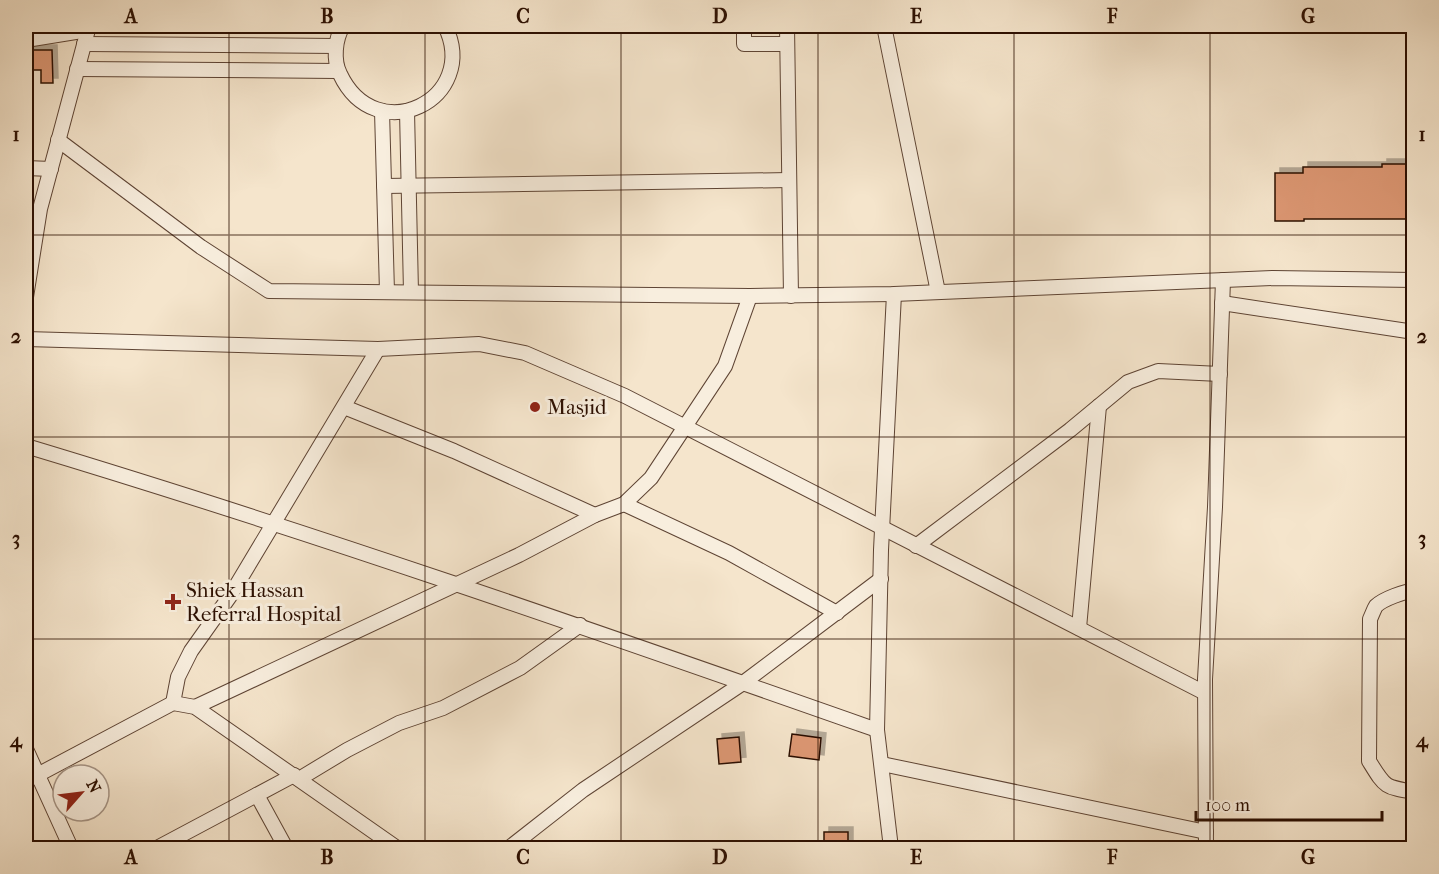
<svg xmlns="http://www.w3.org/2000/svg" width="1439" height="874" viewBox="0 0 1439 874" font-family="'IM FELL French Canon',serif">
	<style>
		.building { fill: #dc9773; stroke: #2c0f01; stroke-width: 1.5; filter: url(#shadow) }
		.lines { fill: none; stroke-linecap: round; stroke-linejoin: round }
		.minor-casing { stroke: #5e4434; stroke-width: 16 }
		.minor { stroke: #f8eede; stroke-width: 14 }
		.grid { fill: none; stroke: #2c0f01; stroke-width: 1.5; stroke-opacity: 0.55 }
		.poi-dot { fill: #8f2418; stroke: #f8eede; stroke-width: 2 }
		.labels { text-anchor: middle; stroke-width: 6; stroke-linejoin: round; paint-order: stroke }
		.poi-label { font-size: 21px; fill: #2c0f01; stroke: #f8eede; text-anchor: start }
		.neatline { fill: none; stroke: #2c0f01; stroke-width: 2 }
		.grid-label { font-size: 20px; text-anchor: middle; font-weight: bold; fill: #2c0f01 }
	</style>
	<defs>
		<filter id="shadow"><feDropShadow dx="5" dy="-5" stdDeviation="0" flood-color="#0004"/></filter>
	</defs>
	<rect width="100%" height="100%" fill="#f5e5cc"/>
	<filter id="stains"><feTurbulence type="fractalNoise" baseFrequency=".00333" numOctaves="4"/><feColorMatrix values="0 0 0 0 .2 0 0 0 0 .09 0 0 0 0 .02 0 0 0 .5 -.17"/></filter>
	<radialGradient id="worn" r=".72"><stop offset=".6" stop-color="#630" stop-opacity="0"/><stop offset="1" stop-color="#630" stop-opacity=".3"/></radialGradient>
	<g class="building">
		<polygon points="26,50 52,50 53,83 41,83 41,70 26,70"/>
		<polygon points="1382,164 1412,164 1412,219 1304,219 1304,221 1275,221 1275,173 1303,173 1303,167 1382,167"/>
		<polygon points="792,734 821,738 819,760 789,756"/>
		<polygon points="739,737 741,762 719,764 717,739"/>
		<rect x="824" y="832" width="24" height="17"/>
	</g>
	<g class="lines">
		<defs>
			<g id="minor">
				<path d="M343,26C335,39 333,60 340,74C376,151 481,99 445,26"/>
				<polyline points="744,26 744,44 787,44"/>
				<polyline points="787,26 791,296"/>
				<polyline points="884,26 938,292"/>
				<polyline points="26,40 88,30"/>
				<polyline points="84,44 336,46"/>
				<polyline points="77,69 338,71"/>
				<polyline points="382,111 387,292"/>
				<polyline points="407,111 411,292"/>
				<polyline points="58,140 201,247 269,291 750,296 894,294 1273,278 1414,280"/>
				<polyline points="26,168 51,169"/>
				<polyline points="384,186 789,180"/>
				<polyline points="26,297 40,209 89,26"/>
				<polyline points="1222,303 1414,332"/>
				<polyline points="26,339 378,349 479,344 525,353 625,396 1205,693"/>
				<polyline points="344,407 454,451 595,515"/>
				<path d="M26,446C312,532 595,631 877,730"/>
				<polyline points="624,504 729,553 837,613"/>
				<polyline points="916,546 1070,430 1128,382 1158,371 1220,374"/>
				<path d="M1414,591C1405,591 1383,599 1376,606C1374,609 1372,615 1370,619L1369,761C1385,787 1384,787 1414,792"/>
				<polyline points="1079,628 1099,406"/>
				<polyline points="173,703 178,677 191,651 230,596 378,349"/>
				<polyline points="195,707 519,555 595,515 624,504 651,478 725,366 750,296"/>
				<polyline points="26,749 71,848"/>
				<polyline points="882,764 1206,832"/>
				<polyline points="299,779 347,750 399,723 443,708 520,668 580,625"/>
				<polyline points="26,781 173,703 195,707 397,848"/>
				<polyline points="257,795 286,848"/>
				<polyline points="157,848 294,775"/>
				<polyline points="509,848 583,790 743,683 881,579"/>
				<polyline points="891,848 877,730 881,550 894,294"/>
				<polyline points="1206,848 1205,679 1215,507 1223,280"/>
			</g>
		</defs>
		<use href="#minor" class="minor-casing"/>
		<use href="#minor" class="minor"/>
	</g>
	<path class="grid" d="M229,26V848M425,26V848M621,26V848M818,26V848M1014,26V848M1210,26V848M26,235H1414M26,437H1414M26,639H1414"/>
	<g class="poi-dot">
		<circle cx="535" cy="407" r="6"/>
		<path d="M170 593h6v6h6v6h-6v6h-6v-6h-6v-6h6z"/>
	</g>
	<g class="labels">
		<g class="poi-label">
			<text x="547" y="414">Masjid</text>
			<text x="186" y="597">Shiek Hassan<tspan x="186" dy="24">Referral Hospital</tspan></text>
		</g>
	</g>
	<rect width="1439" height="874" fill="none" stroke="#f5e5cc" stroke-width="66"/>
	<g transform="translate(81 793) rotate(62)"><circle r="28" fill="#f8eede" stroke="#a69586" stroke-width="1.5"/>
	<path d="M0-4.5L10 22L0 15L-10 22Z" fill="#8f2418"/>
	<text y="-9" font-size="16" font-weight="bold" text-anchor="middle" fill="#2c0f01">N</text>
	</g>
	<path d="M1196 811v9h186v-9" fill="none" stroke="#2c0f01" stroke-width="3"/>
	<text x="1205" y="811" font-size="18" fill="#2c0f01" stroke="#f8eede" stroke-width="4.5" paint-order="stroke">100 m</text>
	<rect x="33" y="33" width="1373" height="808" class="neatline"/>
	<g class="grid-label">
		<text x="131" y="23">A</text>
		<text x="327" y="23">B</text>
		<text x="523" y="23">C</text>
		<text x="720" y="23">D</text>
		<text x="916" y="23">E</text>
		<text x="1112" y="23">F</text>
		<text x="1308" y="23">G</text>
		<text x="16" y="141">1</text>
		<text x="1422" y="141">1</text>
		<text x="16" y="343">2</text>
		<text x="1422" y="343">2</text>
		<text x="16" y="545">3</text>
		<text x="1422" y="545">3</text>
		<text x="16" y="747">4</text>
		<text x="1422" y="747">4</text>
		<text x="131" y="864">A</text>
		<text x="327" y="864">B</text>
		<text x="523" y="864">C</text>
		<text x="720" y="864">D</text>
		<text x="916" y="864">E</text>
		<text x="1112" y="864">F</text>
		<text x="1308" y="864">G</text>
	</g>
	<rect width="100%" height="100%" filter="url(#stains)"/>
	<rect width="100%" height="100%" fill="url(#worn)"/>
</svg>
